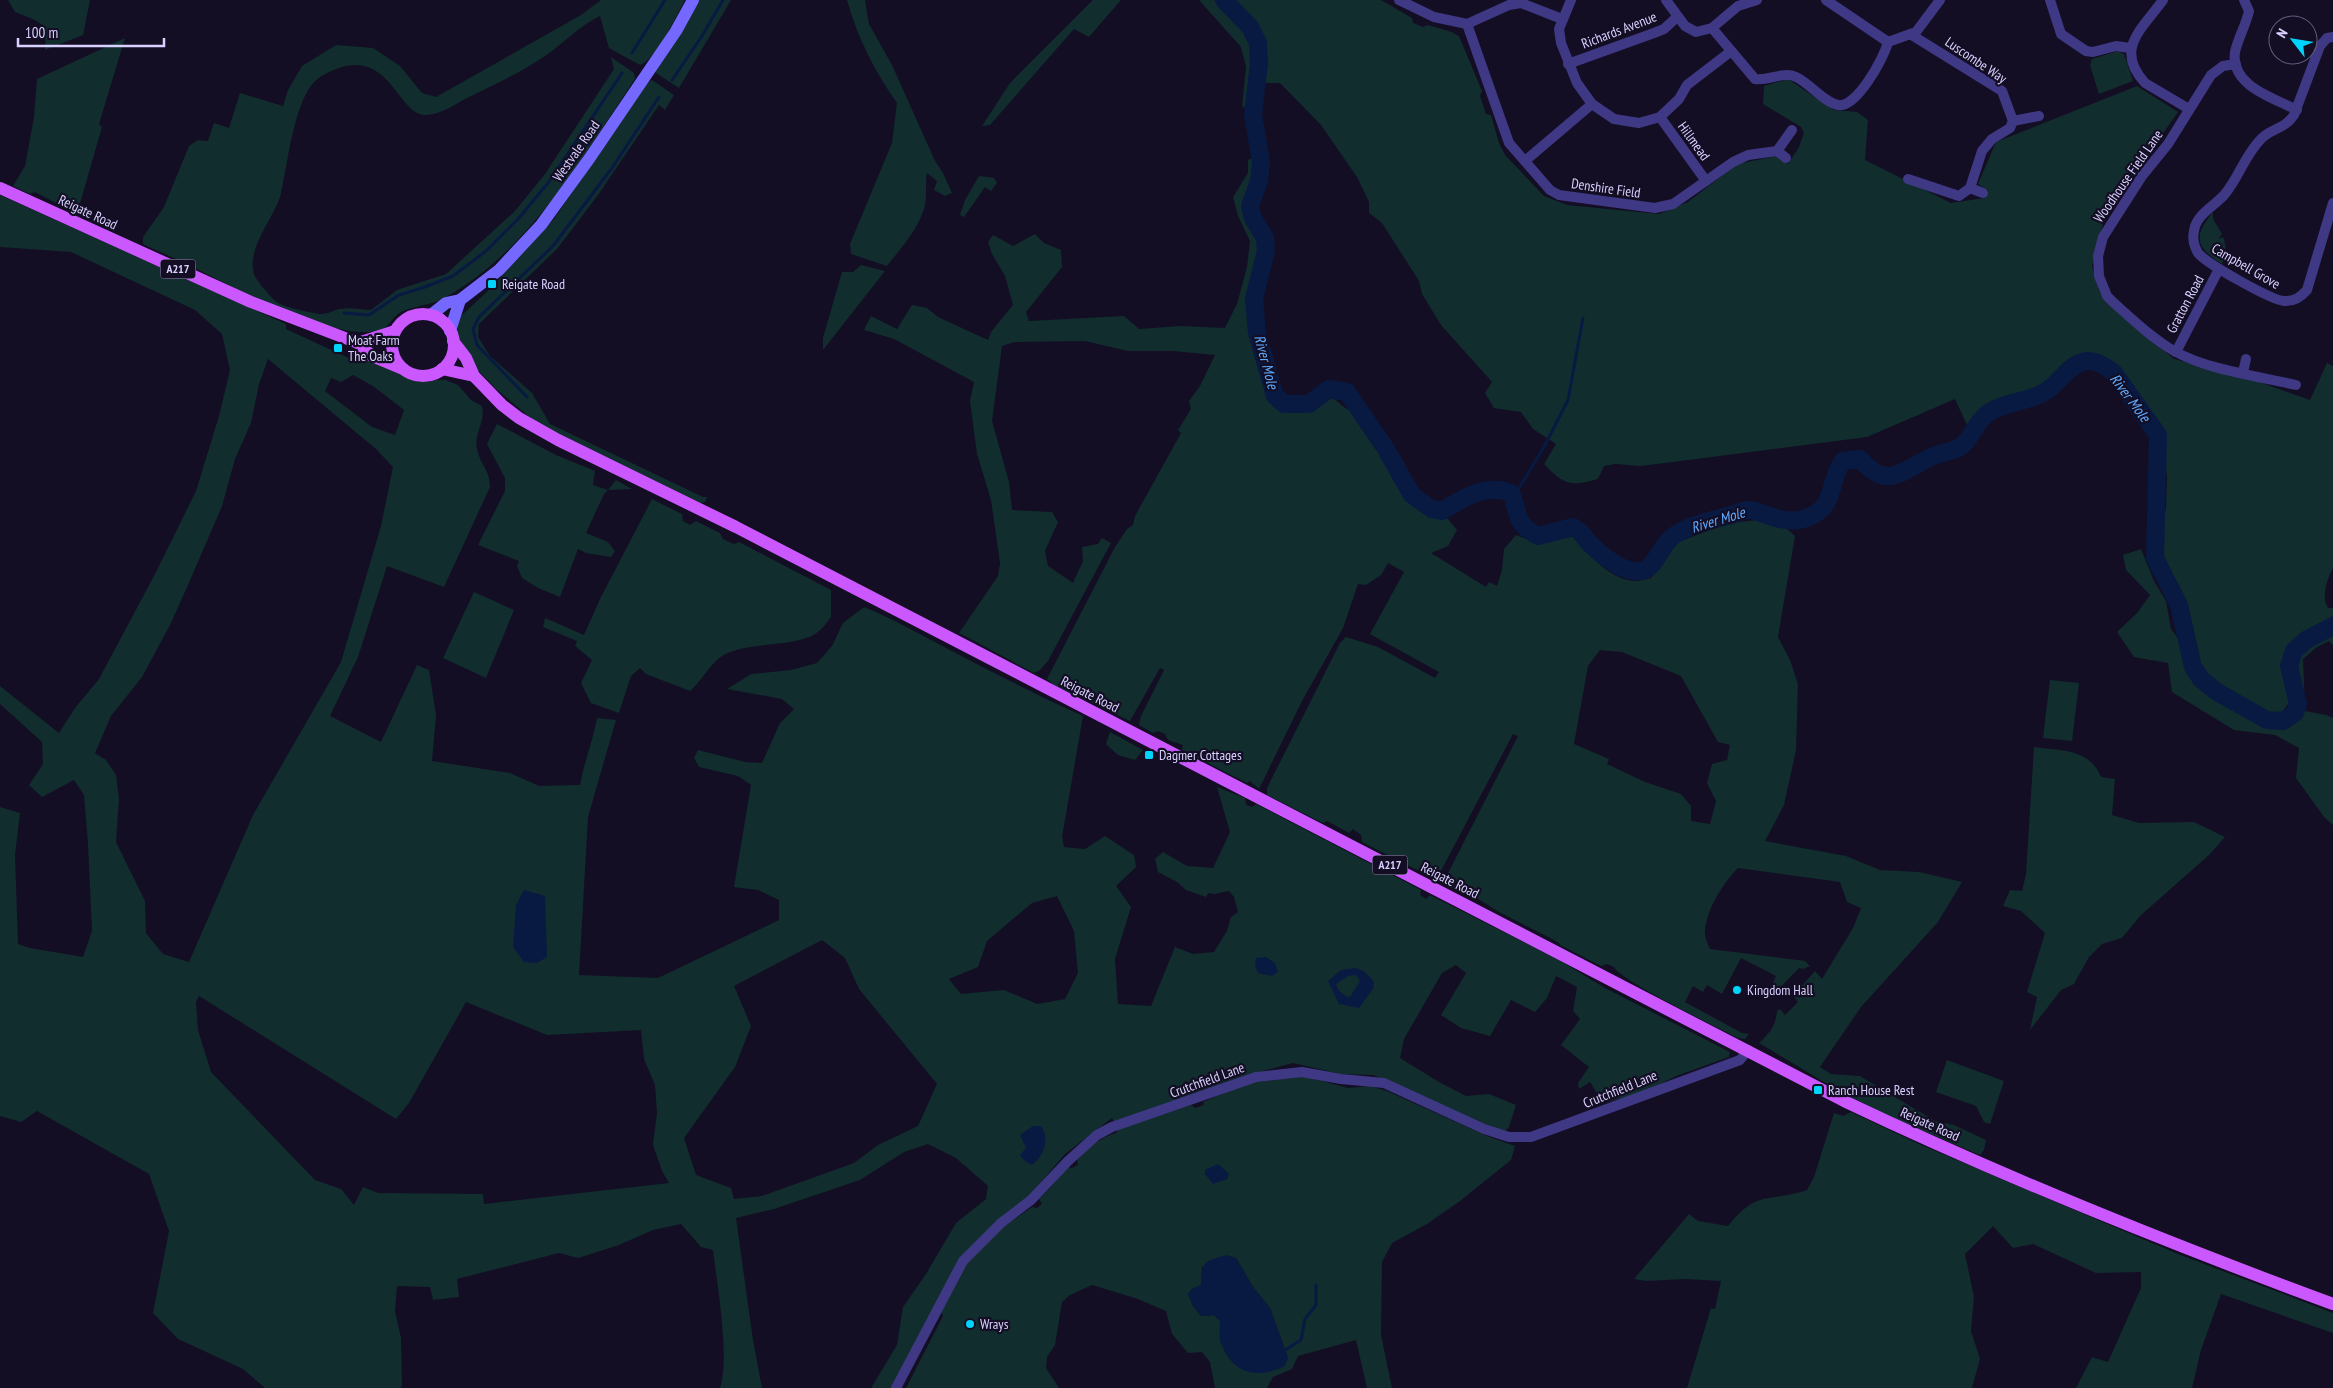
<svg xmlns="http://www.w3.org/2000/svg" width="2333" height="1388" viewBox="0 0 2333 1388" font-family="'PT Sans Narrow',sans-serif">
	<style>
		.green { fill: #112d2e; fill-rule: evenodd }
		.water { fill: #091a42; fill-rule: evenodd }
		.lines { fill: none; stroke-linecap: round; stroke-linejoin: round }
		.stream { stroke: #091a42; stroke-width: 3 }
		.river { stroke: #091a42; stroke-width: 18 }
		.street { stroke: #3f3884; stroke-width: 10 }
		.secondary { stroke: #7568ff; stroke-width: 12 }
		.primary { stroke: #cb58ff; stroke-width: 12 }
		.poi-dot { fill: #00d3fc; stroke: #130e24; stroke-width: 2 }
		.labels { text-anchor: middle; stroke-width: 4.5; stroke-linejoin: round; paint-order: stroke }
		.shield { fill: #130e24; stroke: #9e96bd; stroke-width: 1 }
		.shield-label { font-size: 12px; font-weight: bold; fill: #d9d1ff }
		.street-label { font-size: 14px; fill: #d9d1ff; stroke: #130e24 }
		.poi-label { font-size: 14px; fill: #d9d1ff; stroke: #130e24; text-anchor: start }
		.water-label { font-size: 15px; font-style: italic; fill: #5fabff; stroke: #130e24 }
	</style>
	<rect width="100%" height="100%" fill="#130e24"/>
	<g class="green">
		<polygon points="8,0 90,0 83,35 45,50 46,27 35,20 15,12"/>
		<path d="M601,0H685C677,15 655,61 640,65L609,48L600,16C579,26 564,43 545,56C520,73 492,86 465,99C454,105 441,114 427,115C395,117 390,35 320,77C294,94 288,165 281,193C276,216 246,247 254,274C255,279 273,300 278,303C285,307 314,314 322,314C328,314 334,310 340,309C350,307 361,310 371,310L397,290L446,274L515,211L545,174L614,69L611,57L634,73L635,79C582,157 531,249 446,297C433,305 418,305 403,311C389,317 391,332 370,332C322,335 235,288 191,266C176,258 159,252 143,244V237L164,207L189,146L198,140L208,141L214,123L229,128L240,93L283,106L288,90L302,66L336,45L373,48L400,66L422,93L436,97L581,15Z"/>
		<polygon points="699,0 731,0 679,88 656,73 655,69"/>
		<path d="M847,0H865L869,24L892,65L935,161L943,173L952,193L945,196L934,190L937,181L927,173C925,183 927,194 925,205C920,227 901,248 887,266L851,254L850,244L892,143L897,103C874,70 858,39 847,0Z"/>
		<polygon points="1093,0 1121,0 1089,37 1074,29 990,125 982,126 1010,83"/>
		<path d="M1199,0H1214C1226,11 1248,28 1253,44C1259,62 1252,92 1249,111L1242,106L1246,67L1241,47Z"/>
		<path d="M1232,0H1381L1412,18L1413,23L1423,27L1428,25L1452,32L1459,36L1482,91L1480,96L1486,114L1491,115L1499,143L1505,155L1544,196L1567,205L1659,214L1688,202L1737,164L1777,156L1788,164L1799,147L1804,133L1801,127L1763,104L1764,86L1788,79L1834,110L1857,112L1868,120L1865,160L1951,203L1984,198L1988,190L1978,184L1996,142L2137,86L2178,112L2105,216L2092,266L2100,293L2120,315L2174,359L2248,378L2310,400L2327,363L2333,366V568C2327,579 2321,597 2328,608H2333V616L2313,627L2286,652L2281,671L2287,685L2289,703L2282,712L2271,713L2251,705L2213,683L2198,666L2180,597L2159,557L2160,538L2166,508L2167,478L2163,433L2112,365L2098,358L2080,357L2063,367L2041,389L1991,404L1967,425L1955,399L1867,437L1641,466L1615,464L1604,466L1598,479C1570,487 1564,485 1544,464L1556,444L1533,429L1521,412L1494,408L1485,393L1492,382L1441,325L1422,294L1419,281L1382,223L1369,213V202L1357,177L1321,125L1280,83H1263C1264,63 1264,40 1254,22C1250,14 1239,6 1232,0Z"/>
		<polygon points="125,38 99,124 102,127 77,214 35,192 30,194 13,186 25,166 34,117 37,79"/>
		<polygon points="2118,51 2124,54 2133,81 2099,94 2090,65 2092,59"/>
		<polygon points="652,80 674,95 665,110 659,105 598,195 557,249 479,324 478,337 490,356 532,393 550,424 703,497 707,497 705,502 701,503 539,425 495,388 478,370 457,334 458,323 462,315 491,288 554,219 648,82"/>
		<path d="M1254,157L1257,173L1247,193L1244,212L1260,241L1250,294V333L1262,358L1266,386L1276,405C1300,415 1311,409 1332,397L1345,408L1355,412L1384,457L1406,498L1431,518L1448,519L1457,530L1448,546L1431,553L1486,587L1489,582L1497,586L1502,570L1504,549L1516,535L1529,540L1575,536C1586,554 1612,581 1636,581C1641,581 1646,579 1651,578L1678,542L1729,523L1758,520L1786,528L1795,536L1778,637L1790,660L1798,684L1796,750L1784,805L1765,841L1846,856L1880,870L1919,872L1962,882L1938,922L1861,1007L1820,1067L1831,1074L1860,1076L1935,1121L1954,1125L1986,1140L1984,1150L1980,1155L1890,1117L1834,1088L1759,1043C1769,1034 1776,1026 1777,1011L1780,1009L1785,1015L1798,1002L1793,996L1815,971L1822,979L1853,928L1861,908L1847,902L1840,882L1738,868C1723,883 1707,909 1705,930C1704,936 1708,944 1710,949L1805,961L1810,966L1803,969L1799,968L1770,998L1771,987L1776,976L1741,958L1722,994L1707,985L1703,992L1693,986L1685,1002L1742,1033L1749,1034L1745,1039L1738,1038C1719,1028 1619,980 1614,967L1607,964L1601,966L1560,945V944L1556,941L1499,912L1475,897L1472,899L1443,883L1518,736L1513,734L1442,869L1433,878L1362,842L1361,835L1353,829L1349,833L1327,821L1323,823L1267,795V788L1340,643L1346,637L1378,647L1435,678L1439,672L1370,634L1404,572L1388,563L1381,575L1366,585L1358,584L1343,628L1302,701L1259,789L1250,781L1247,783L1182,750L1183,745L1168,740L1165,734L1158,731L1153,733L1139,725L1141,716L1164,670L1160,668L1130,721L1054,685L1047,679L1115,547L1127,529L1133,525L1135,516L1181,433L1178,430L1191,409L1189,401L1200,386L1215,355L1173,351H1128L1085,341L1014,342L1002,346L992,421L1009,482L1012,510L1052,512L1058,522L1045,551L1048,566L1073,583L1083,561L1082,547L1098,544L1102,538L1111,543L1048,661L1040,670L1034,673C1009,660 985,646 959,633L998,576L1000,563L991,500L977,454L970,401L974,382L894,339L864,330L871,316L897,329L912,305L927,308L938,317L988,340L991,332L1013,305L1005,276L992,254L988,242L993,235L1013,246L1035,234L1044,243L1061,250L1062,267L1026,312L1029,321L1124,316L1139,329L1180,326L1225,328L1237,304L1247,267L1250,241L1238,216L1233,197L1248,173V160ZM1600,650L1622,652L1681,676L1718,742L1730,745L1727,760L1712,764L1707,783L1716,801L1710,824L1691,821V806L1681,794L1645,782L1607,764L1609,759L1574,744L1588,666Z"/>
		<polygon points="979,176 994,178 997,183 991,191 985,187 964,217 960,215 965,200"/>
		<path d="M0,195L286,324V329L355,361L357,354L417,380H446L458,385L471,400L482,406C486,422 473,435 477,449C480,464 490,470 490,487L444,587L387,566L358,657L330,716L381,742L417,665L429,670L436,715L432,761L510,773L539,786L580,785C584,762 593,741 597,718L616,720L588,817L579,975L658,978L779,920V900L758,890L734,887L751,785L738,776L699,767L694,758L698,750L745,762L762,763L780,723L794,709L782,699L727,689L751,674L791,670L817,663L832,646L843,623L864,607C894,619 921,635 950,650C994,673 1038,696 1083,716L1062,837L1064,847L1085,849L1105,836L1134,855L1136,867L1116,886L1131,907L1115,959L1118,1004L1151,1006L1175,947L1193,954L1214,952L1227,931L1231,917L1238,912L1234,897L1229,891L1214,894L1208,893L1206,897L1186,890L1177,882L1158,872L1155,859L1163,852L1187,866L1213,868L1230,832L1217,787L1245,798L1246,805L1252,807L1256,804L1421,890L1420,895L1426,899L1430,895L1559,960L1605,988L1730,1052L1729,1057L1676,1076L1643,1093L1603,1103L1590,1082L1579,1089L1578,1083L1589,1067L1561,1045L1580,1019L1573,1011L1577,987L1556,976L1547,998L1535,1012L1511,1000L1490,1036L1461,1028L1441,1015L1466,973L1456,965L1442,973L1404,1039L1400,1058L1439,1082L1466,1096L1489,1094L1516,1105L1509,1127L1505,1131L1489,1127L1408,1089L1373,1075L1341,1074L1293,1063L1244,1076L1114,1122L1112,1118L1065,1154L1029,1196L976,1241L891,1388H871L897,1345L903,1307L926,1274L956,1223L986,1199L988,1186L956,1158L928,1144L904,1152L860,1180L774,1209L736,1218L753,1340L762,1388H720C730,1357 717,1284 713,1250L701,1247L681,1224L653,1230L619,1245L578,1258L559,1253L457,1279L459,1297L433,1300L430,1287L397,1286L395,1311L401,1338L402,1384L401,1388H265L243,1369L178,1339L153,1313L169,1231L149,1174L37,1111L21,1122L0,1116V807L20,813L15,855L18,944L30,948L83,957L92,931L88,844L84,795L74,780L42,797L29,785L43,764L42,742L0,704V686L59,733L75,708L99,679L155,574L196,491L219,416L230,370L222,334L195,310L71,252L0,247ZM268,359L376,449L393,467L381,526L341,662L253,815L189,962L163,954L146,933L145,901L116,842L119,799L116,775L106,760L95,753L111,716L142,677L170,625L188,585L222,506L235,459L251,423L259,384ZM353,375L373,386L404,410L395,435L372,427L325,391L331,378L341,382ZM1057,896L1074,931L1078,973L1065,999L1037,1004L1004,990L961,994L949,979L978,967L987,941L1032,903ZM822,940L845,958L859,989L937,1084L918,1126L878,1145L854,1163L762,1196L734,1199L731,1188L696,1175L684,1138L735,1067L751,1026L734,986ZM199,996L396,1119L409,1103L466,1002L547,1035L641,1030L644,1059L655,1085L657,1113L653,1145L662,1171L669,1183L484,1204L483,1194L378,1193L363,1187L354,1205L341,1189L315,1180L211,1072L198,1030L196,1002Z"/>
		<path d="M2213,212V219L2222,234L2218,239L2223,237C2227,247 2226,254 2222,264C2195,247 2193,236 2213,212Z"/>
		<polygon points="861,265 885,271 823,350 823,338 842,272 853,272"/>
		<polygon points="497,424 556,455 595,471 593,485 608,490 616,480 632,489 608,490 604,494 586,533 608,542 615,551 611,557 586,553 578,549 560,597 538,588 522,578 517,566 519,561 478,545 505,491 505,478 487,444"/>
		<path d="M652,499L682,514L683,521L690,525L696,521L720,533L723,539L734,544L739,542L831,590V617C827,622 822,630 815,634C794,647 752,642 728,653C712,659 703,680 690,691L646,674L640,668L631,676L619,713L591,703L581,683L592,660L575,646L577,641L543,627L545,618L584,635L600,599Z"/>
		<polygon points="2141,549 2154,581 2166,601 2171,629 2180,641 2187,673 2216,694 2264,722 2286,726 2302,714 2298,664 2300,654 2322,637 2333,634 2333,645 2329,641 2317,647 2303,659 2305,711 2326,715 2333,718 2333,825 2324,817 2296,778 2299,748 2275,735 2234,730 2172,692 2168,663 2134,657 2117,632 2138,612 2150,595 2126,570 2123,555"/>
		<polygon points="474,592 514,610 486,678 443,658"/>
		<polygon points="2050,680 2079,683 2072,741 2043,738"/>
		<polygon points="1110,732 1143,750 1135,760 1118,755 1106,744"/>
		<path d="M2034,747C2061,751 2089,748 2101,777L2115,779L2112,815L2139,823L2194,822L2225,837L2209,855L2140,916L2122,938L2102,944L2089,957L2074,984L2061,990L2030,1030L2037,997L2027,992L2045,933L2021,911L2003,906L2010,890L2022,891L2026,874Z"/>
		<polygon points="1947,1060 2004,1081 1990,1124 1984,1122 1976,1106 1936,1092"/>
		<path d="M1300,1075L1348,1088L1370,1086L1387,1091L1487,1136L1515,1146L1511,1160L1460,1201L1427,1224L1392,1243L1382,1262L1381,1335L1392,1388H1367L1356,1340L1298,1356L1292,1369L1273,1377L1267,1388H1215L1210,1362L1202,1352L1188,1353L1172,1334L1166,1311L1138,1299L1092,1285L1070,1295L1062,1302L1055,1345L1047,1357L1046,1368L1059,1388H906L943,1316L941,1311C948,1297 954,1282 962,1269C979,1243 1008,1224 1032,1207L1037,1208L1042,1204L1039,1199L1051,1187L1067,1167L1072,1168L1078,1165L1077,1159C1090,1147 1099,1138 1116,1133L1119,1128L1191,1105L1195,1108L1204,1105L1203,1102L1253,1081ZM1236,1258L1253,1287L1270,1308L1288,1358L1220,1340V1321L1214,1315L1201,1316L1193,1306L1188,1294L1192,1289L1201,1285L1202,1267Z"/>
		<path d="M1851,1112L1919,1144L2178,1254L2333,1313V1333L2221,1294L2201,1350L2192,1388H2076L2092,1357L2108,1362L2141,1288V1272L2096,1273L2033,1244L2013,1248L1993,1226L1965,1254L1974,1297L1971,1331L1980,1359L1972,1388H1687L1711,1308L1715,1309L1721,1281L1685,1279L1646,1281L1634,1279L1689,1214L1698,1221L1728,1226C1758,1188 1769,1203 1807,1190L1814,1177L1834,1113L1843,1116Z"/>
	</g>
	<g class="water">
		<polygon points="524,890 545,896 547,957 537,963 524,962 513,947 516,905"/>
		<polygon points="1266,957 1275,963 1278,972 1272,976 1258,973 1255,966 1256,958"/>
		<path d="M1356,968L1365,972L1374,982L1373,989L1359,1008L1339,1004L1328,981L1341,970ZM1356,975L1360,981L1350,997C1343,995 1338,992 1336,984L1348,976Z"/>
		<path d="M1033,1126H1041C1050,1139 1044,1156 1032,1165L1026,1162L1020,1155L1026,1148L1020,1135Z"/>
		<polygon points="1218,1164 1229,1174 1227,1179 1213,1184 1205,1174 1205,1170"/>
		<path d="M1227,1255L1236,1258L1253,1287L1270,1308L1288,1358L1285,1366C1256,1380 1231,1374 1220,1340C1219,1335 1220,1327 1220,1321L1214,1315L1201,1316L1193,1306L1188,1294L1192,1289L1201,1285C1203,1260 1203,1262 1227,1255Z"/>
	</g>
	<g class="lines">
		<g class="stream">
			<polyline points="632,53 665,0"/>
			<polyline points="672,80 702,36 723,0"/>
			<polyline points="344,313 369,315 399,295 422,288 453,276 486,251 518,219 548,183 622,73"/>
			<polyline points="527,397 477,345 473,329 479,317 553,246 612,168 659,97"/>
			<polyline points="1513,498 1544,447 1568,400 1583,318"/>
			<polyline points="1282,1352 1301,1340 1305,1319 1316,1305 1316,1285"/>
		</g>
		<path class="river" d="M1224,0L1250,27L1258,43L1259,63L1253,114L1261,162L1259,181L1250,206L1253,218L1265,238L1266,251L1254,299L1257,333L1275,396L1284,404H1309L1329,389L1347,392L1386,449L1412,495L1432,509L1442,511C1463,498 1486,483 1511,493C1520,514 1514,524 1538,536L1573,527C1586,534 1582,537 1591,545C1603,556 1624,574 1641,571C1655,569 1660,547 1671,538C1686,525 1713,520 1731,515C1737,513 1744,510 1750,510C1754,510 1760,513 1764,514C1782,521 1798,524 1815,514C1835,503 1830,477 1843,461L1860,459C1890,493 1903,468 1936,455C1944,452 1958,451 1964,444C1972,435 1977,422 1987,414C2001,403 2024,402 2041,394C2067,382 2075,341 2114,373L2158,435L2155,558L2179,605L2193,667L2201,679L2217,692L2267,720L2283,721L2295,713L2298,704L2289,666L2294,651L2306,640L2333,626"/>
		<g class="street">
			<polyline points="1399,0 1434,17 1467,24 1509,5 1521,3 1562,19"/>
			<polyline points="1571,0 1559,29 1561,43 1577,83 1592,104 1614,119 1639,123 1660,117 1679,99 1687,85 1730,52"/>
			<polyline points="1666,0 1685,26 1696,32 1712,28 1738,6 1757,0"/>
			<polyline points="1826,0 1888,42"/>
			<polyline points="2050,0 2061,34 2086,51 2093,52 2116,46 2130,48"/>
			<path d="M2163,0C2142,29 2114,49 2145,83L2189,109"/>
			<path d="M2244,0L2249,11C2246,25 2238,38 2235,52C2230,86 2274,98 2297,110"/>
			<polyline points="1467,24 1509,143 1550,190 1559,195 1655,208 1673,204 1733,162 1748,155 1777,151 1792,130"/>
			<path d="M1712,28L1755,79C1769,81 1783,71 1796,77C1811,84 1823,102 1838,105C1856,109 1884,58 1888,42"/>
			<path d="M2333,37L2327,38L2320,46L2294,115C2284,130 2271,128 2261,139C2245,155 2239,177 2225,194C2215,206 2196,214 2194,231C2192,239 2194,246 2198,253C2207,264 2271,300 2284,301C2294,302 2301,297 2307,290L2333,203"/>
			<polyline points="1888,42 1916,32 1940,0"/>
			<polyline points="1568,64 1654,33 1664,29 1677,17"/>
			<path d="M2236,64L2223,66L2211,75L2168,144L2142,176L2103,237L2098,256L2099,276L2107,296L2114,303C2133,320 2152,338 2174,351C2208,370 2257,376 2296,385"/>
			<polyline points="1660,117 1706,181"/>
			<polyline points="2013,121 2039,116"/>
			<polyline points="1777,151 1786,158"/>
			<polyline points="1525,161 1592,104"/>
			<polyline points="1908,179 1959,196 1970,188 1982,151 1992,139 2010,128 2013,121 2002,91 1910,34"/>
			<polyline points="1970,188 1983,193"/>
			<polyline points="2176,352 2219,269"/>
			<polyline points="2243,372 2246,359"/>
			<polyline points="896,1388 963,1261 1001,1223 1031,1200 1068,1161 1097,1135 1112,1127 1256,1077 1302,1072 1341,1079 1384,1083 1484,1129 1509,1137 1531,1137 1740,1060 1748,1050"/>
		</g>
		<g class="secondary">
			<polyline points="431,315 446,303 460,300 499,270 541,225 589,159 676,31 693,0"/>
			<polyline points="450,331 460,300"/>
		</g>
		<g class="primary">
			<polyline points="0,188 251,302 358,343 372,356 403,369"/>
			<circle cx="423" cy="345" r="31"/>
			<path d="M453,341L466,358L474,376L502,405L519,418L558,440L736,527L1844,1101C2003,1177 2168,1243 2333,1304"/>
			<polyline points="358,343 395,331"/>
			<polyline points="442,369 474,376"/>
		</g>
	</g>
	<g class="poi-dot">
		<rect x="487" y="279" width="10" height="10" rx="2.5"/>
		<rect x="333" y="343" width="10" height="10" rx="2.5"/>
		<rect x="1144" y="750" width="10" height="10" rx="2.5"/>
		<circle cx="1737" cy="990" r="5"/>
		<rect x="1813" y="1085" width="10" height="10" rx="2.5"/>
		<circle cx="970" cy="1324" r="5"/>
	</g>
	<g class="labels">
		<g class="shield">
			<rect x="160.5" y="259.5" width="35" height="19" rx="4"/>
			<rect x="1372.5" y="855.5" width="35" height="19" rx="4"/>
		</g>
		<g class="shield-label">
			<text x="178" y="273">A217</text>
			<text x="1390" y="869">A217</text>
		</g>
		<g class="street-label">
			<text transform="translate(1619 30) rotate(-21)" y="5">Richards Avenue</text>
			<text transform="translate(1976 60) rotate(34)" y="5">Luscombe Way</text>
			<text transform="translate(1694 141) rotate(54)" y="5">Hillmead</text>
			<text transform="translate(576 151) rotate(-55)" y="5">Westvale Road</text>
			<text transform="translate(2128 176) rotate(-55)" y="5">Woodhouse Field Lane</text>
			<text transform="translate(1606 188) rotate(8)" y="5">Denshire Field</text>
			<text transform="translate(88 212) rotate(25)" y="5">Reigate Road</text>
			<text transform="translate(2246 266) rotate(30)" y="5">Campbell Grove</text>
			<text transform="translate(2185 304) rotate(-62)" y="5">Gratton Road</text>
			<text transform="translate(1090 694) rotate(27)" y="5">Reigate Road</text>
			<text transform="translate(1450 880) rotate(27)" y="5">Reigate Road</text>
			<text transform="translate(1207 1080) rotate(-20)" y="5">Crutchfield Lane</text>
			<text transform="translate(1620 1089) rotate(-22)" y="5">Crutchfield Lane</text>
			<text transform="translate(1930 1124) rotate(24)" y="5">Reigate Road</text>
		</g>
		<g class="poi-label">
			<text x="502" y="289">Reigate Road</text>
			<text x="348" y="345">Moat Farm<tspan x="348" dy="16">The Oaks</tspan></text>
			<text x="1159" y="760">Dagmer Cottages</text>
			<text x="1747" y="995">Kingdom Hall</text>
			<text x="1828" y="1095">Ranch House Rest</text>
			<text x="980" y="1329">Wrays</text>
		</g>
		<g class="water-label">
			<text transform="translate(1266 362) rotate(75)" y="5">River Mole</text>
			<text transform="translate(2130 398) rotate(53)" y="5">River Mole</text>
			<text transform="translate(1718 520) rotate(-17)" y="5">River Mole</text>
		</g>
	</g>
	<g transform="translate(2293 40) rotate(301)"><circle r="24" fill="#130e24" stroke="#625c7c"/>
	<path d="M0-4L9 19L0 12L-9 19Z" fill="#00d3fc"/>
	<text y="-8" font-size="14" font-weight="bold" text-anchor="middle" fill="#d9d1ff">N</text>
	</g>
	<path d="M18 38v8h146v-8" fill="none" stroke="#d9d1ff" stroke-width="2.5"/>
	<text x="25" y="38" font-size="15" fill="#d9d1ff" stroke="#130e24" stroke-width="4" paint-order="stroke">100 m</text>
</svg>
